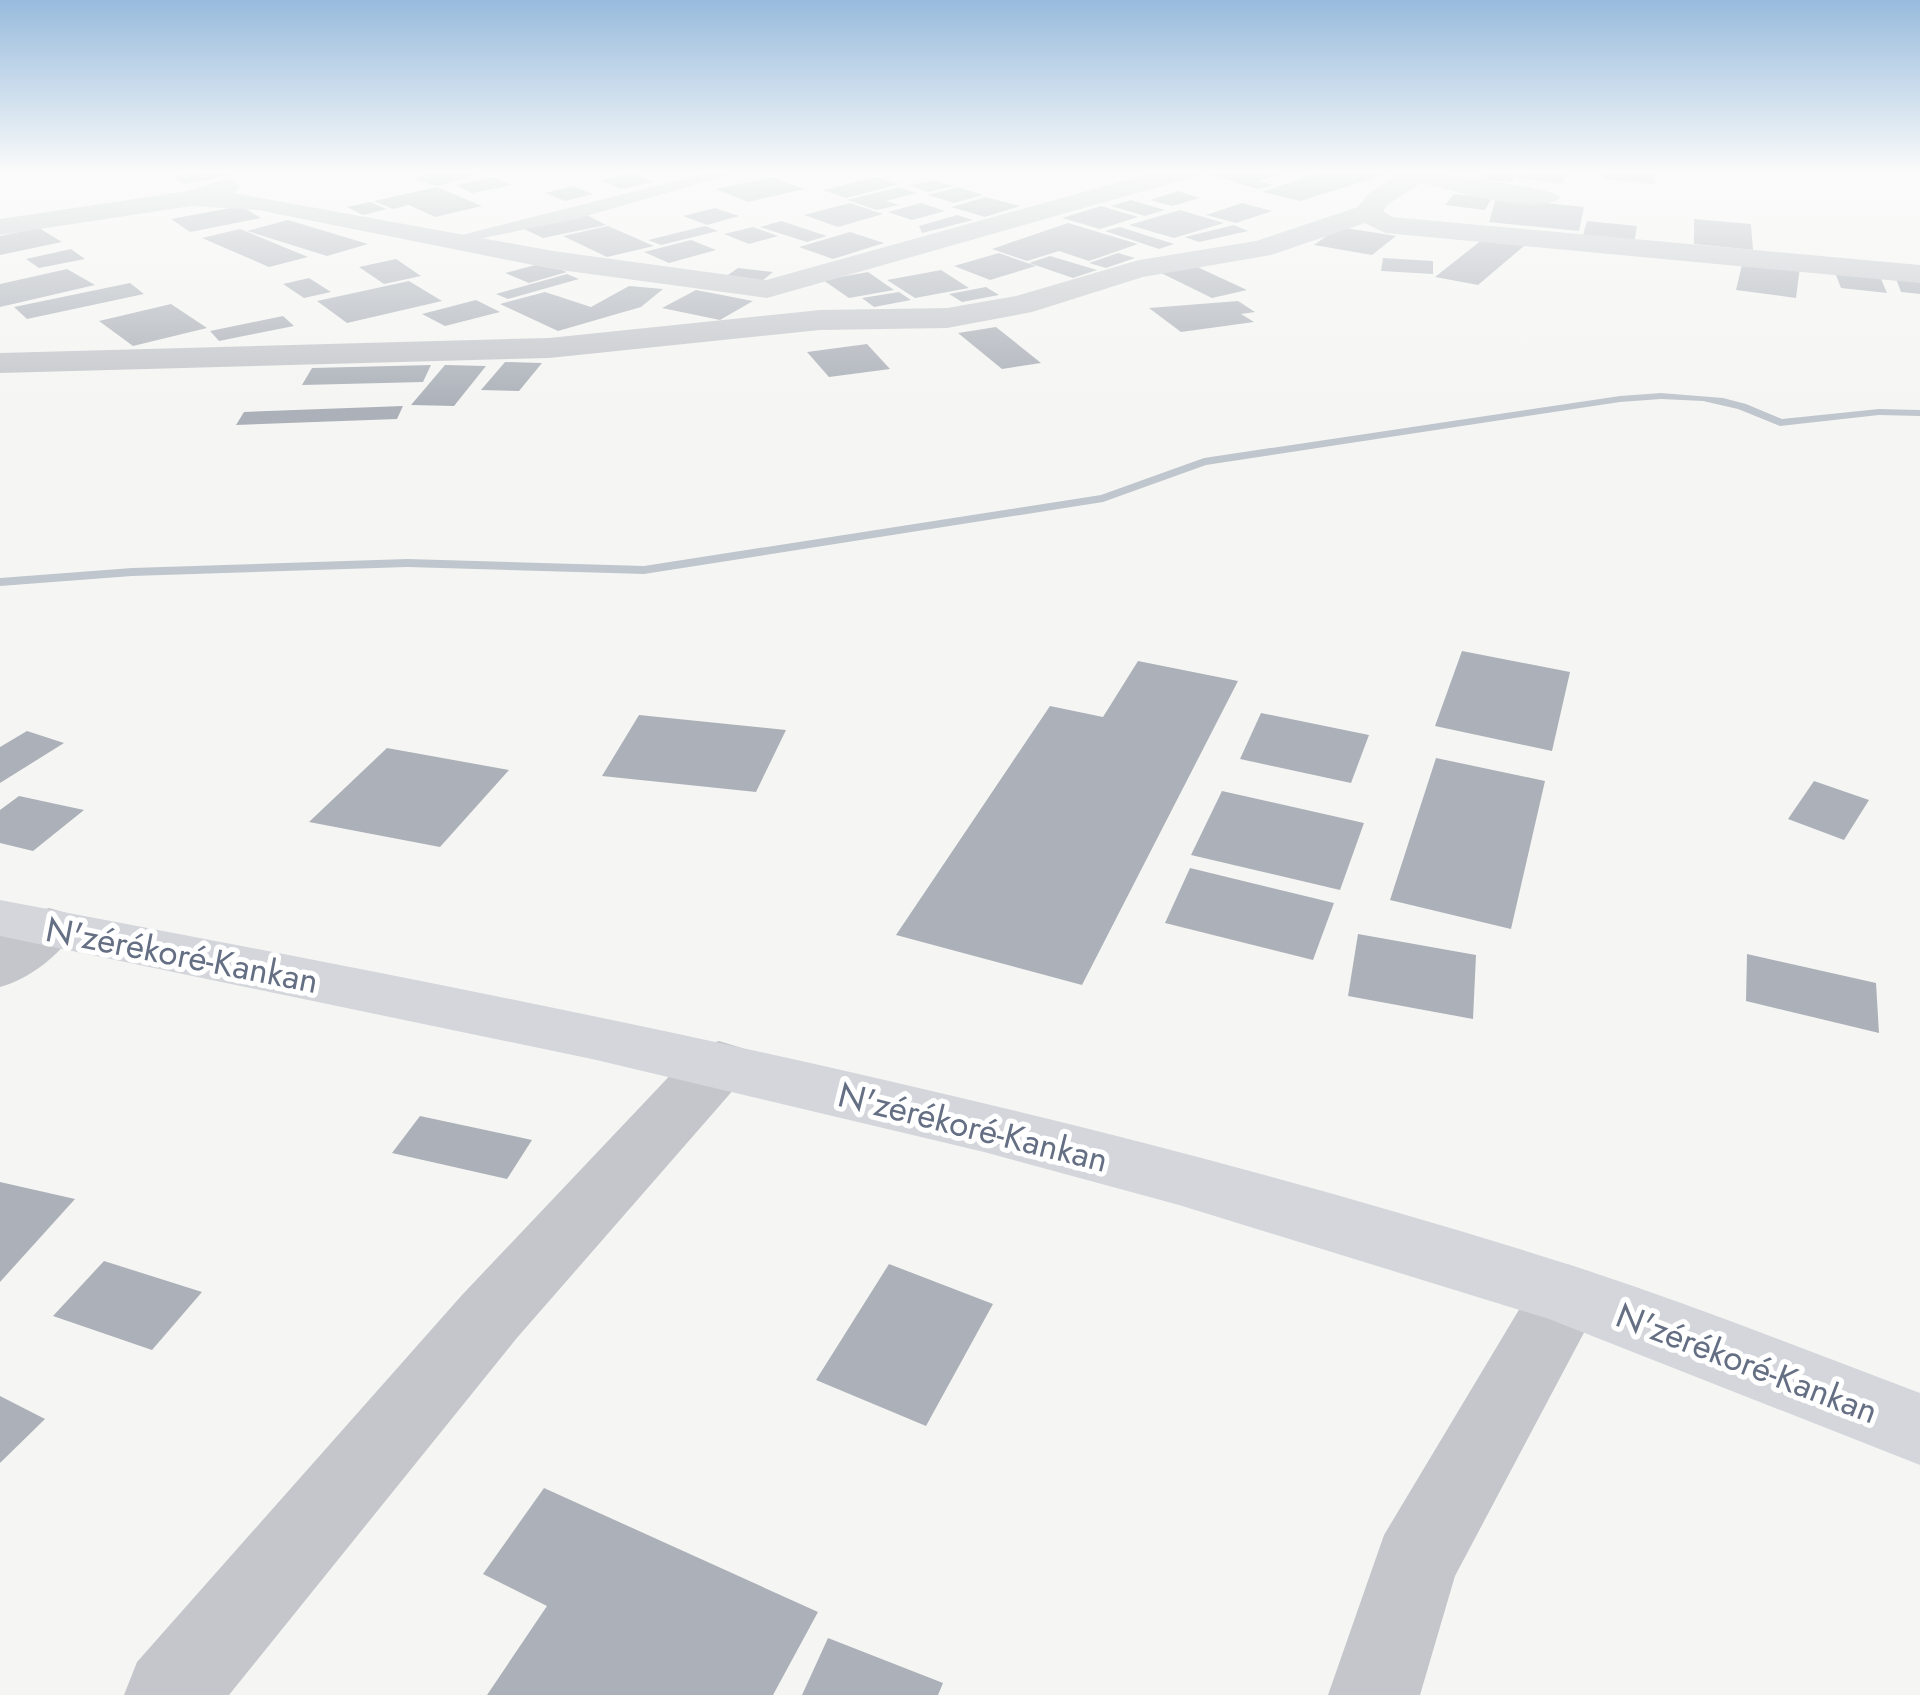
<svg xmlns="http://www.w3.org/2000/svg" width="1920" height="1695" viewBox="0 0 1920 1695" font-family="Jost,sans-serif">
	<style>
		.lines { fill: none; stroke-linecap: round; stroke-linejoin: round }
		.stream { fill: #c0c6cd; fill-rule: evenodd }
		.building { fill: #acb1b9 }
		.lane { fill: #c4c6cb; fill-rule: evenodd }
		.street { fill: #c4c6cb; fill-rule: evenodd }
		.highway { fill: #d4d6dc; fill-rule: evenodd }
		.labels { text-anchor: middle; stroke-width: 10; stroke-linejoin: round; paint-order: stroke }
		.near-street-label { font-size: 35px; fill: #656f84; stroke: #fff }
	</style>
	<rect width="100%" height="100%" fill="#f5f6f3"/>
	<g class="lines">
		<polygon class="stream" points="1661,393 1723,398 1746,404 1782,419 1879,409 1920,410 1920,416 1879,415 1780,426 1738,409 1703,401 1661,399 1620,402 1206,465 1103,502 644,574 407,567 132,576 0,586 0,578 132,568 407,559 644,566 1101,495 1204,458 1620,396"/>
	</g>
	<g class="building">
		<polygon points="203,171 242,171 242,173 184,184 171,177"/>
		<polygon points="1219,171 1289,171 1289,172 1258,181 1274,185 1258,189 1208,174"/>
		<polygon points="1323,171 1375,171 1388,174 1300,201 1262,192"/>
		<polygon points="1485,171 1517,171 1512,182 1481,179"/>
		<polygon points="1520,171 1567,171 1562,183 1517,178"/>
		<polygon points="1606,171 1658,171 1654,184 1603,179"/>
		<polygon points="416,172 486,171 486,172 437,186 411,178 424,175"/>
		<polygon points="632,173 653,182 621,189 600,180"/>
		<polygon points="495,177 512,185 472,193 456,185"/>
		<polygon points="772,177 804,189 748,202 716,189"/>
		<polygon points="877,177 900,184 846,198 823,190"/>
		<polygon points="934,180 953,186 928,192 909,185"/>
		<polygon points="573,186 593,194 565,201 545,193"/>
		<polygon points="437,187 482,206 435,217 409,205 393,209 374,201"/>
		<polygon points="899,187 917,193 886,201 899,205 877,210 847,200"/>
		<polygon points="958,187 983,195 954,203 928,195"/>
		<polygon points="1178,191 1200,198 1172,206 1150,200"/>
		<polygon points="1454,194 1492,198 1485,210 1445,205"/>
		<polygon points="986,197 1020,206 985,217 951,207"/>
		<polygon points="1496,198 1584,207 1579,231 1489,222"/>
		<polygon points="1131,200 1165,210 1145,216 1111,206"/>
		<polygon points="370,202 387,209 363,215 347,207"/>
		<polygon points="850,203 883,214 838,227 804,215"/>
		<polygon points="921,203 945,211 912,220 888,212"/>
		<polygon points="1242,203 1272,211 1236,223 1206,215"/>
		<polygon points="241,206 261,218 190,232 171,219"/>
		<polygon points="1101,206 1138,217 1100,229 1062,218"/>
		<polygon points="715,208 739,216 707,225 683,216"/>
		<polygon points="1180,210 1224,223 1174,238 1129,225"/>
		<polygon points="587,215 606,225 543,238 524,229"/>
		<polygon points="957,215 973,220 922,233 919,226"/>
		<polygon points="1694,219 1751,224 1753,250 1694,244"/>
		<polygon points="288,220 368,244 327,256 247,231"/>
		<polygon points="781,221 827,236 807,242 760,227"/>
		<polygon points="1587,221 1637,226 1634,244 1582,239"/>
		<polygon points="1068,223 1138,244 1089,261 1059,251 1027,261 992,249"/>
		<polygon points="1234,225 1248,231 1199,242 1185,237"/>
		<polygon points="608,226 654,246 607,257 563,236"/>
		<polygon points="705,226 718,231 661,245 648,240"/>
		<polygon points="753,227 778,236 749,244 724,234"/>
		<polygon points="1120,227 1174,244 1159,249 1105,231"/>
		<polygon points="1339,227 1396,236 1372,255 1314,245"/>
		<polygon points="39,228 62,242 0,255 0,236"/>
		<polygon points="240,229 245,231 308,257 269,267 202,238"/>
		<polygon points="850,232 884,243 833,259 799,247"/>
		<polygon points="1483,239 1524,246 1478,285 1435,277"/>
		<polygon points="691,240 716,250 669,263 644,252"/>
		<polygon points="71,249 85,259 39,268 26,259"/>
		<polygon points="999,253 1036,266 990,280 954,266"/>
		<polygon points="1118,253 1135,258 1106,268 1089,263"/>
		<polygon points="1050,256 1097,270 1073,278 1029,263"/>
		<polygon points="1383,258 1433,261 1433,274 1381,271"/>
		<polygon points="396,259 421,276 384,284 359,267"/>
		<polygon points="1743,260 1800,267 1796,298 1736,290"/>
		<polygon points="543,263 567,272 529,283 505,273"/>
		<polygon points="1193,265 1247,290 1212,298 1159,272"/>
		<polygon points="738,268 773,272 762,281 725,277"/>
		<polygon points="67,269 95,285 0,307 0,284"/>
		<polygon points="941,270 969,288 915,298 887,280"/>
		<polygon points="1834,270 1879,274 1887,293 1841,288"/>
		<polygon points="868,272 894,290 849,298 823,280"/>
		<polygon points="567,274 579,279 508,299 496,294"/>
		<polygon points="1895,276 1920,278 1920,294 1901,292"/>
		<polygon points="309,278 331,292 304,298 283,284"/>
		<polygon points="409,281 442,301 347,323 317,301"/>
		<polygon points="130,283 144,294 27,319 14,307"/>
		<polygon points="629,286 663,289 641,307 558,331 500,304 545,292 591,307"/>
		<polygon points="986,287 999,295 962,302 949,294"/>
		<polygon points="696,290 753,301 720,320 662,308"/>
		<polygon points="899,292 911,300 874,307 862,298"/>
		<polygon points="476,300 500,312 445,326 422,314"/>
		<polygon points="1238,301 1255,312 1241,314 1254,322 1181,332 1149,308"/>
		<polygon points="171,304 207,328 133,346 99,321"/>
		<polygon points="283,316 294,326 219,341 210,331"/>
		<polygon points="996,327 1041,363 1002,369 958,333"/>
		<polygon points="867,344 890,369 829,377 807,352"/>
		<polygon points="505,362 542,363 519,391 481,390"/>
		<polygon points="431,365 423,382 302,385 312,368"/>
		<polygon points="445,365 486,366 454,406 411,405"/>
		<polygon points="403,406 397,419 236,425 244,412"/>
		<polygon points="1462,651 1570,672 1552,751 1435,726"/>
		<polygon points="1138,661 1238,681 1082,985 896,935 1050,706 1103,717"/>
		<polygon points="1261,713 1369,735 1351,783 1240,759"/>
		<polygon points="639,715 786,730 756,792 602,776"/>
		<polygon points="27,731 64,743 0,783 0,747"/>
		<polygon points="387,748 509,770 440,847 309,822"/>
		<polygon points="1436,758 1545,781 1511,929 1390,900"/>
		<polygon points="1814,781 1869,800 1844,840 1788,819"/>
		<polygon points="1222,791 1364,823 1340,890 1191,855"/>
		<polygon points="19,796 84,810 33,851 0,843 0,810"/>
		<polygon points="1190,868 1334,903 1313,960 1165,923"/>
		<polygon points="1358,934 1476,955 1473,1019 1348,996"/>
		<polygon points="1747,954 1876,983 1879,1033 1746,1001"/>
		<polygon points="420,1116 532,1140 507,1179 392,1153"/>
		<polygon points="0,1182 75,1199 0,1282"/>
		<polygon points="104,1261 202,1292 152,1350 53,1316"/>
		<polygon points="889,1264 993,1304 926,1426 816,1380"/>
		<polygon points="0,1396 45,1419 0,1463"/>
		<polygon points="544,1488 818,1612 773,1695 487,1695 547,1606 483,1574"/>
		<polygon points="828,1638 943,1683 938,1695 802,1695"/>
	</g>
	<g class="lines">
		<polygon class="lane" points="715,171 742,171 580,218 455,244 446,239"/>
		<g class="street">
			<polygon points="1159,171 1200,171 1197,176 767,298 553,269 258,210 192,206 0,235 0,219 188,191 228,178 241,186 234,193 553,251 766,280"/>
			<path d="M1391,171C1415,171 1550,185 1560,197C1542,218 1448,189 1421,183L1387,205L1383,211L1392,217L1920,265V283L1385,233L1365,223L1271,255L1143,277L1032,312L947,328L820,330L549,358L0,373V353L549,338L820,310L947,308L1016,296L1139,260L1256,241L1358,207L1368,194L1395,177Z"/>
			<path d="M49,908L70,914L78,927C61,954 30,979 0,987V936L28,914Z"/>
			<polygon points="719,1041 742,1048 751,1064 742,1080 516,1339 229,1695 124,1695 137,1662 462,1295 696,1048"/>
			<polygon points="1567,1264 1593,1273 1604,1295 1455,1576 1420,1695 1328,1695 1384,1535 1541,1273"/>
		</g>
		<path class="highway" d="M0,900C526,999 1053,1101 1564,1263C1684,1301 1802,1349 1920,1393V1465L1549,1319L1179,1205L984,1152L592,1059L0,936Z"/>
	</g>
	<linearGradient id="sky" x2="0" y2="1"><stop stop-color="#98bbdd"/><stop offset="0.42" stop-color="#fafbfa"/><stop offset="1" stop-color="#fafbfa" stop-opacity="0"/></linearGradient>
	<rect width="1920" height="408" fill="url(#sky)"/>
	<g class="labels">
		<g class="near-street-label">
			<text transform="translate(182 955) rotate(11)" y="12">N'zérékoré-Kankan</text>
			<text transform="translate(973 1127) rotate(14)" y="12">N'zérékoré-Kankan</text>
			<text transform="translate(1747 1363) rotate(21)" y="12">N'zérékoré-Kankan</text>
		</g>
	</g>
</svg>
